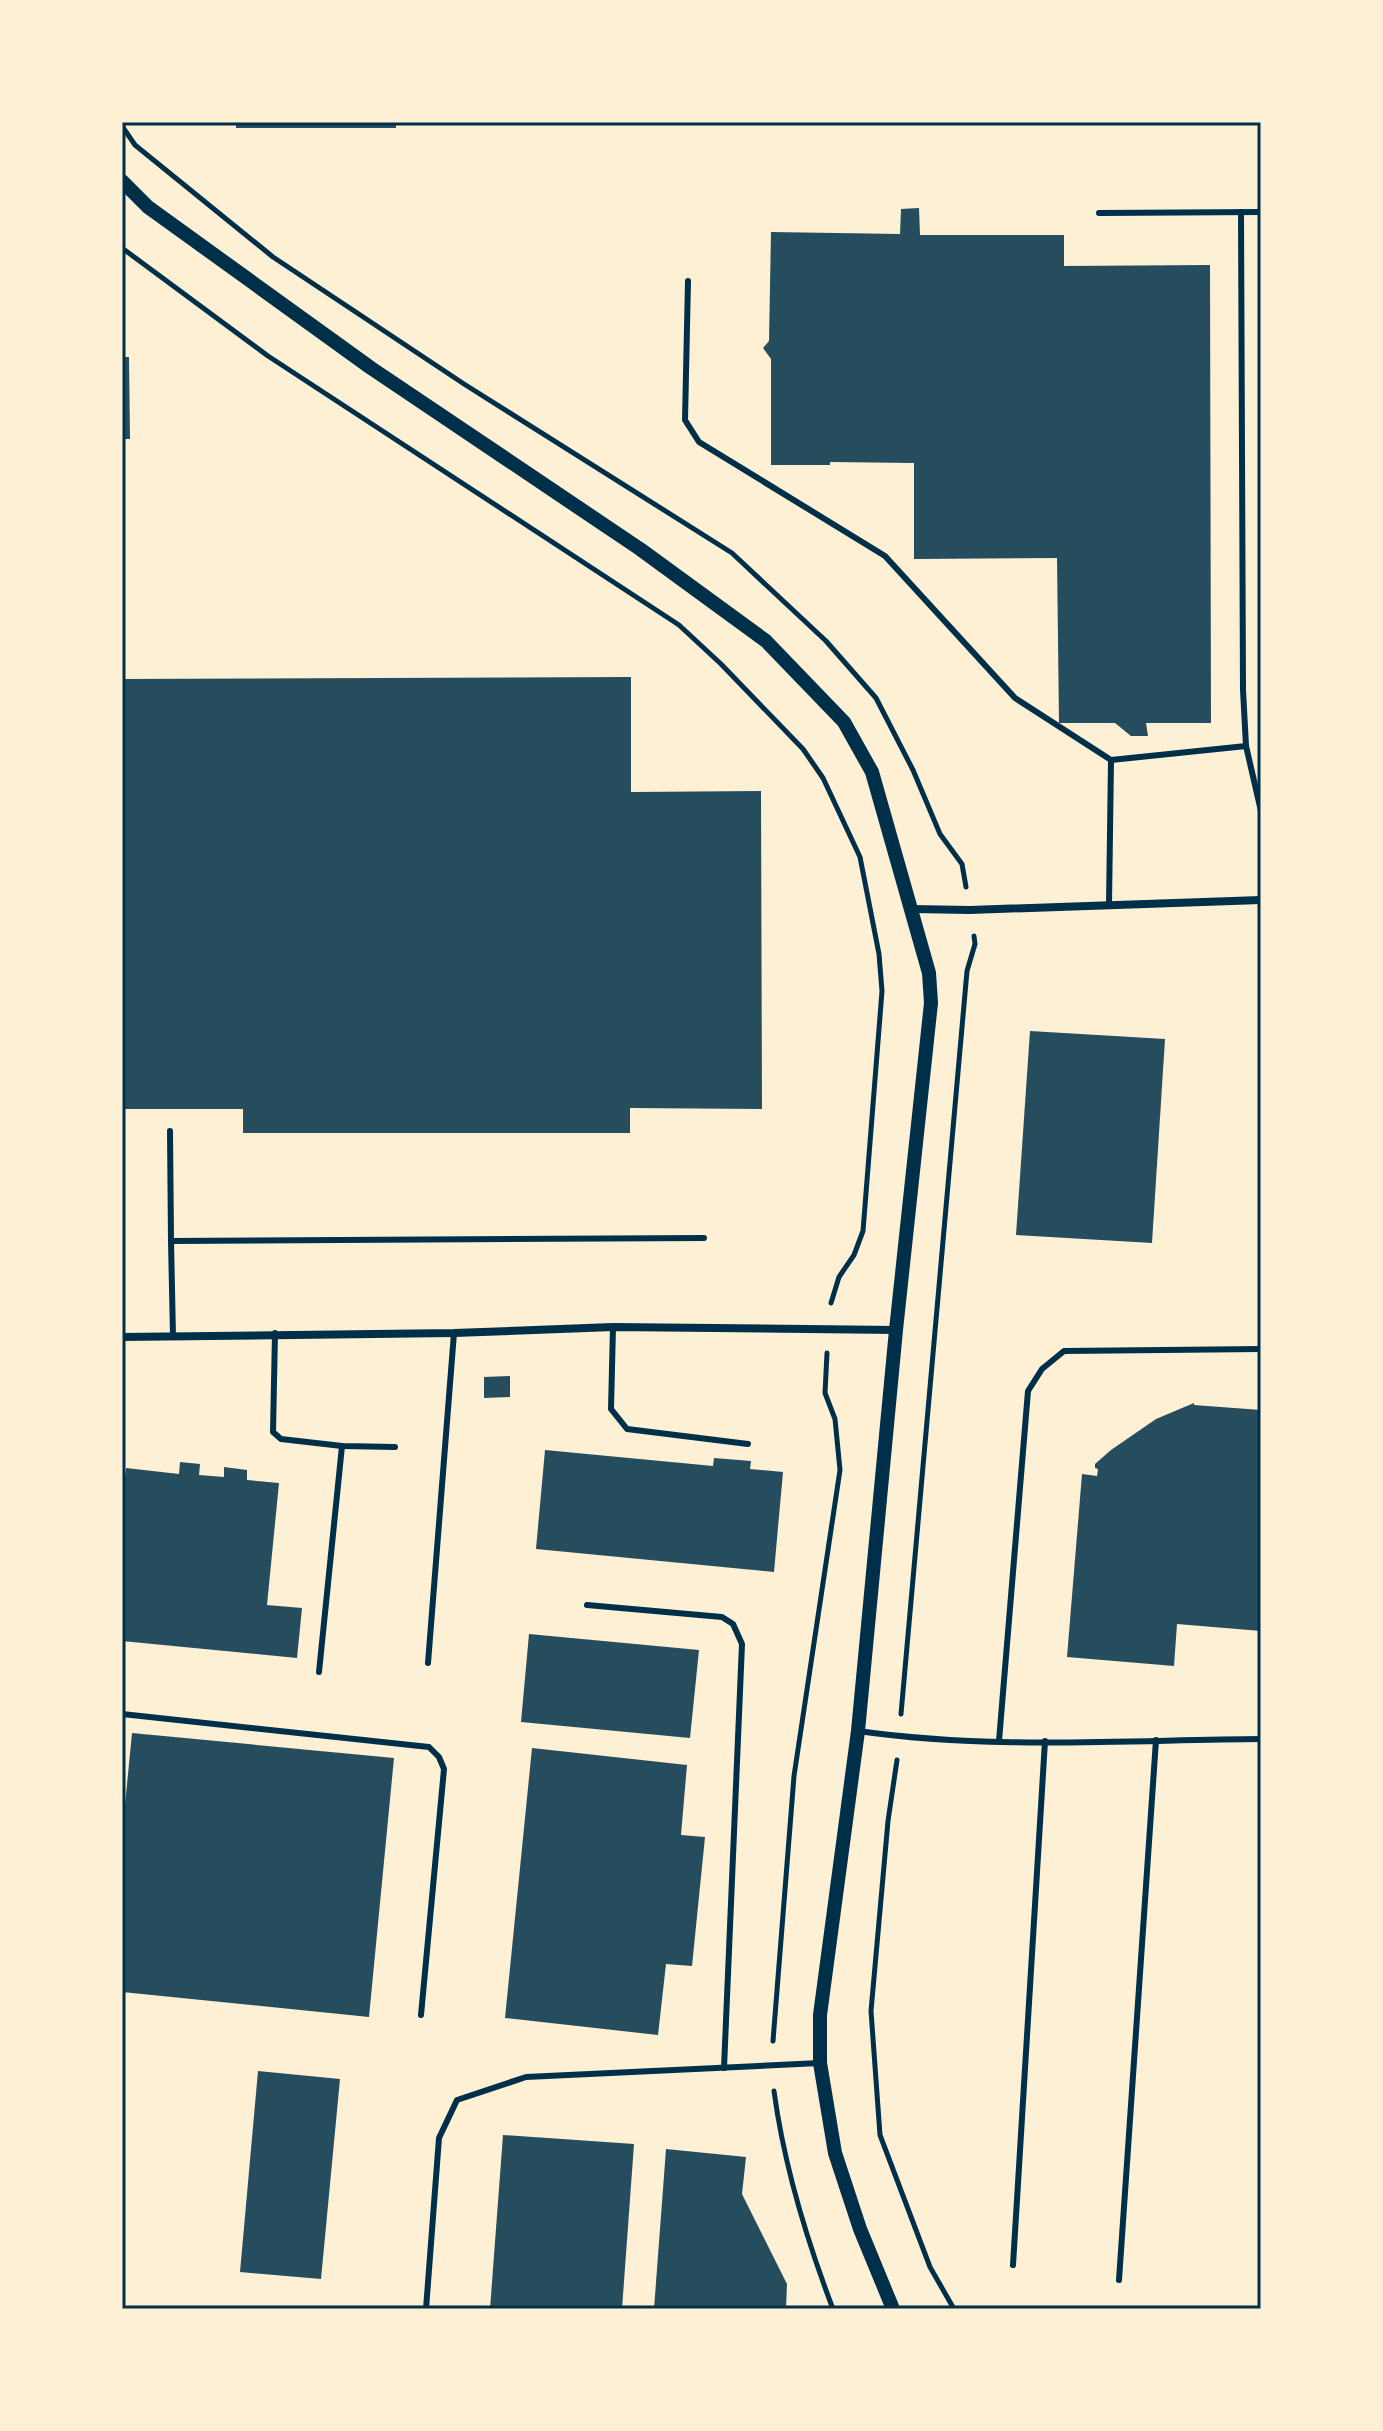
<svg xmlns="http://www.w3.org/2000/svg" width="1383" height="2431" viewBox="0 0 1383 2431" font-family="Commissioner,sans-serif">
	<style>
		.building { fill: #264d5e }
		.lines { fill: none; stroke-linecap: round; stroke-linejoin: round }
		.path { stroke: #003049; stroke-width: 5 }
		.service { stroke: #003049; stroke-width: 6 }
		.minor { stroke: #003049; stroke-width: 8 }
		.tertiary { stroke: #003049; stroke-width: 14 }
		.neatline { fill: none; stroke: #003049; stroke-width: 3 }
	</style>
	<rect width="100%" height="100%" fill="#fdf0d5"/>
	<g class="building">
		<rect x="236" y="122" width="160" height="6"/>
		<polygon points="919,208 920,235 1064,235 1064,266 1210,265 1211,723 1146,723 1148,736 1131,736 1115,723 1059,723 1057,558 914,559 914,463 830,462 830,465 771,465 771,359 763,348 769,341 771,232 900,234 901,209"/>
		<polygon points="122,357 129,357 130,439 122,439"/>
		<polygon points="631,677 631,792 761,791 762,1109 630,1108 630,1133 243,1133 243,1109 122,1109 122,679"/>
		<polygon points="1030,1031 1165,1039 1152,1243 1016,1235"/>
		<polygon points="510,1376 510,1397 484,1398 484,1377"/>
		<polygon points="1194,1403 1194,1405 1261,1410 1261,1631 1177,1624 1174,1666 1067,1657 1082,1474 1097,1476 1098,1469 1095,1468 1095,1464 1111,1450 1156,1419"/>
		<polygon points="545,1450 713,1466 714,1458 751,1461 750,1469 783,1472 774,1572 536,1549"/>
		<polygon points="180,1462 200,1464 199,1475 224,1477 224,1467 247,1470 247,1480 279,1483 267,1605 302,1608 297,1658 122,1641 122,1505 126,1468 179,1474"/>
		<polygon points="529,1634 699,1650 690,1738 521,1722"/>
		<polygon points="132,1733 394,1758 369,2017 122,1992 122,1836"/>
		<polygon points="532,1748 687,1765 681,1835 705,1837 692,1966 666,1964 658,2035 505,2018"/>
		<polygon points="258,2071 340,2079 321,2279 240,2272"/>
		<polygon points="503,2135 634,2144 622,2309 490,2309"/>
		<polygon points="666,2149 746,2157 742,2194 787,2284 786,2309 654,2309"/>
	</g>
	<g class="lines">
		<g class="path">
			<polyline points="122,126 135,145 273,257 464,384 732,553 826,641 876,698 913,770 940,834 962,864 966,887"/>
			<polyline points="122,248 268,356 679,625 721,664 803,749 823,778 860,857 879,954 882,991 863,1231 854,1255 839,1277 831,1303"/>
			<polyline points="901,1714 967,971 975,944 974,936"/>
			<polyline points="897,1760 888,1821 871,2011 880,2135 930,2267 954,2309"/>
			<polyline points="773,2041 794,1776 840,1470 835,1419 825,1393 827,1353"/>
			<path d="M774,2091C784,2166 806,2238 833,2309"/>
		</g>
		<g class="service">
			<polyline points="1099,213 1261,212"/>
			<polyline points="688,281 685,420 699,442 885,556 1015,698 1111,760 1109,905"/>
			<polyline points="1246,746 1261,811"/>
			<polyline points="1111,760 1246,746 1243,690 1241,212"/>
			<polyline points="170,1131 171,1241"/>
			<polyline points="613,1327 611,1409 627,1429 748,1444"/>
			<polyline points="275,1333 273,1432 281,1439 342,1446 395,1447"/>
			<polyline points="173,1336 171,1241 704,1238"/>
			<polyline points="587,1605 722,1617 733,1624 742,1644 724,2068"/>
			<polyline points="428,1663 454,1333"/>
			<polyline points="319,1672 342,1446"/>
			<polyline points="122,1714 429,1747 439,1757 444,1769 421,2015"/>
			<path d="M858,1731C991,1750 1128,1740 1261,1739"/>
			<polyline points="999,1741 1028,1391 1042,1369 1064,1351 1261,1349"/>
			<polyline points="1013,2265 1045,1741"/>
			<polyline points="1119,2280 1156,1740"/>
			<polyline points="426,2309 439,2138 457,2100 526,2077 820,2063"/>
		</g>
		<g class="minor">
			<polyline points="911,909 970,910 1261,900"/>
			<polyline points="122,1337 454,1333 613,1327 896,1330"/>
		</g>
		<polyline class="tertiary" points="122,181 148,207 371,368 640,549 766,641 844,722 872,772 929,973 931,1003 896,1330 858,1731 820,2015 820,2063 835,2153 860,2229 893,2309"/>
	</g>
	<rect width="1383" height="2431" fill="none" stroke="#fdf0d5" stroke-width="248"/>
	<rect x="124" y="124" width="1135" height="2183" class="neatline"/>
</svg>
